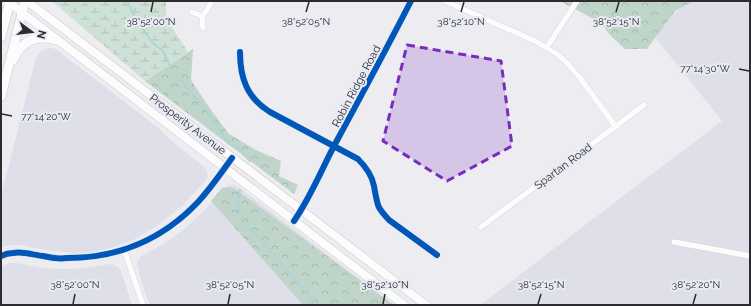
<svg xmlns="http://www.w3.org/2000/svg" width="751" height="306" viewBox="0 0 751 306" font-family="Raleway,sans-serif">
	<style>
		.built { fill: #dedfe9 }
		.forest { fill: url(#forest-crowns) }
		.wetland { fill: url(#wetland-marsh) }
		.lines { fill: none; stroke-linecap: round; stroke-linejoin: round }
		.stream { stroke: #afd4d5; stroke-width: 2 }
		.street-casing { stroke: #c7c8cc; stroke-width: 6 }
		.secondary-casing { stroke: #c7c8cc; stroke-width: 9 }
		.primary-casing { stroke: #c7c8cc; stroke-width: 10 }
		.street { stroke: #fcfcfd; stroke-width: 5.5 }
		.secondary { stroke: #fcfcfd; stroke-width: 8 }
		.primary { stroke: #fcfcfd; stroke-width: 9 }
		.cycleway-casing { stroke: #e9ebf4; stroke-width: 8 }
		.cycleway { stroke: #0057b8; stroke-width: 6 }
		.marked { fill: #7b2cbf; fill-opacity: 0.2; stroke: #7b2cbf; stroke-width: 3; stroke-dasharray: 8 5; stroke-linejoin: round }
		.ticks { fill: none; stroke: #2c2c30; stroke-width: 1.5 }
		.labels { text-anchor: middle; stroke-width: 4; stroke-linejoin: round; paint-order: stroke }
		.street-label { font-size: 11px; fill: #2c2c30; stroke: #e9ebf4 }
		.ticks-label { font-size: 10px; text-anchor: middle; fill: #2c2c30; stroke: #e9ebf4; stroke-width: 4; stroke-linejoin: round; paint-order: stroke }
	</style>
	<defs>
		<pattern id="forest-crowns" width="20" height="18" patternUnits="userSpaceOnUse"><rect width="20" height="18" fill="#c0d5ca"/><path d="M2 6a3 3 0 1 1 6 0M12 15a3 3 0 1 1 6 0" fill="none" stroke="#a5b7ae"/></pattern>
		<pattern id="wetland-marsh" width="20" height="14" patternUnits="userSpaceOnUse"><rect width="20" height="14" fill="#cee1d7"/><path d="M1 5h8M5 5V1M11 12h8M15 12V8" fill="none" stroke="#b1c1b9"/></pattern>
	</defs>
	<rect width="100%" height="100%" fill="#ececf1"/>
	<g class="built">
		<polygon points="691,1 750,1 750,305 480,305 722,121 650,31"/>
		<polygon points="49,48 53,48 58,51 160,129 168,138 205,168 207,172 208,177 206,180 182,206 158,225 133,240 107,249 90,252 76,253 52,251 22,245 13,245 1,247 1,196 36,57 41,51"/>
		<polygon points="229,185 234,185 240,188 394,305 150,305 145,293 137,264 140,257 168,241 184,229 205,210 224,188"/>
		<polygon points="10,263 17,263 42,268 65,269 86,268 110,264 114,265 118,267 121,271 132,305 1,305 1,266"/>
	</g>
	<g class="forest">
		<polygon points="560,1 694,1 675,11 647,49 625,49 610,35 601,23"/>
		<polygon points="193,49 191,80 211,110 229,134 256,150 281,161 279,176 298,185 294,194 145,81"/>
		<polygon points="228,187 234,188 394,305 303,305 211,201 222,188"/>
	</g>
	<polygon class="wetland" points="52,1 166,1 166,18 188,52 145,81"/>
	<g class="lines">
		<g class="stream">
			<polyline points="127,1 138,23 153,43 163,51 171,68 191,93 208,112 229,144 238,147 250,161"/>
			<polyline points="240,190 238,204 239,211 246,224 260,239 317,305"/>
		</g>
		<defs>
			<g id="street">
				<polyline points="445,1 537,42 557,54 568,64 580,78 616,127"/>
				<polyline points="192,12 202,16"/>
				<polyline points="203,28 202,16 207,10 212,1"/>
				<polyline points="547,47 577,1"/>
				<path d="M240,52C240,78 247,98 270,112L358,159C366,167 372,175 374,186C375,192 376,198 378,205C380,211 385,215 389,220L437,255"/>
				<path d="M294,221C310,198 321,171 334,146C360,98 386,50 411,1"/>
				<polyline points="481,227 520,198 644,105"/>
				<polyline points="674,242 750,256"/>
				<polyline points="124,249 143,305"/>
				<path d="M1,256C5,254 9,253 13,253C23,251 33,255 43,256C51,258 59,259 67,258C118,258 163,239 198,202C211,188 221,173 232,158"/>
			</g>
			<g id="secondary">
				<polyline points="7,1 404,305"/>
				<polyline points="27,1 426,305"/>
			</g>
			<g id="primary">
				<polyline points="1,37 10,1"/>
				<path d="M13,60C23,39 36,35 57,40"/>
				<polyline points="1,97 25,1"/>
			</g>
		</defs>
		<use href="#street" class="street-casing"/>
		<use href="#secondary" class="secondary-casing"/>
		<use href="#primary" class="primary-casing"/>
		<use href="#street" class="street"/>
		<use href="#secondary" class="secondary"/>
		<use href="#primary" class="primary"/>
		<defs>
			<g id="cycleway">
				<path d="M240,52C240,78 247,98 270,112L358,159C366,167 372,175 374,186C375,192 376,198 378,205C380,211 385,215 389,220L437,255"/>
				<path d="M294,221C310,198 321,171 334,146C360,98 386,50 411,1"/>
				<path d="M1,256C5,254 9,253 13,253C23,251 33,255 43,256C51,258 59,259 67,258C118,258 163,239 198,202C211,188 221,173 232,158"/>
			</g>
		</defs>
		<use href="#cycleway" class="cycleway-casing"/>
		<use href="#cycleway" class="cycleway"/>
	</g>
	<path class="marked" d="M407,45L501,61L512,146L447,181L383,141Z"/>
	<path class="ticks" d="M151,12L153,2M306,12L309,2M461,12L464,2M616,12L619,2M739,69L749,71M2,114L12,116M73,304L75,294M228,304L230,294M383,304L385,294M538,304L541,294M693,304L696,294"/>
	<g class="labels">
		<g class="street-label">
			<text transform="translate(356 86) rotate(-62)" y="4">Robin Ridge Road</text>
			<text transform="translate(188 124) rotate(37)" y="4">Prosperity Avenue</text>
			<text transform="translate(563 166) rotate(-37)" y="4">Spartan Road</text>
		</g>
	</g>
	<g class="ticks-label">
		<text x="151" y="25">38°52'00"N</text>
		<text x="306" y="25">38°52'05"N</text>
		<text x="461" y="25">38°52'10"N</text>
		<text x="616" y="25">38°52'15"N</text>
		<text x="705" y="72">77°14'30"W</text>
		<text x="46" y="120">77°14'20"W</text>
		<text x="75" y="288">38°52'00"N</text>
		<text x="230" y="288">38°52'05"N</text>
		<text x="385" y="288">38°52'10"N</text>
		<text x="541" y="288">38°52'15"N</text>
		<text x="696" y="288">38°52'20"N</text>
	</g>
	<rect width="751" height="306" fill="none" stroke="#2c2c30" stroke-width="4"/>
	<g transform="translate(32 32) rotate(105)" stroke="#e9ebf4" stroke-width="3" paint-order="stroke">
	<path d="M0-3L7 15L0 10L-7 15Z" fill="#2c2c30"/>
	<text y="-6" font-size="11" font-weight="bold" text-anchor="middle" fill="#2c2c30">N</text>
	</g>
</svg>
